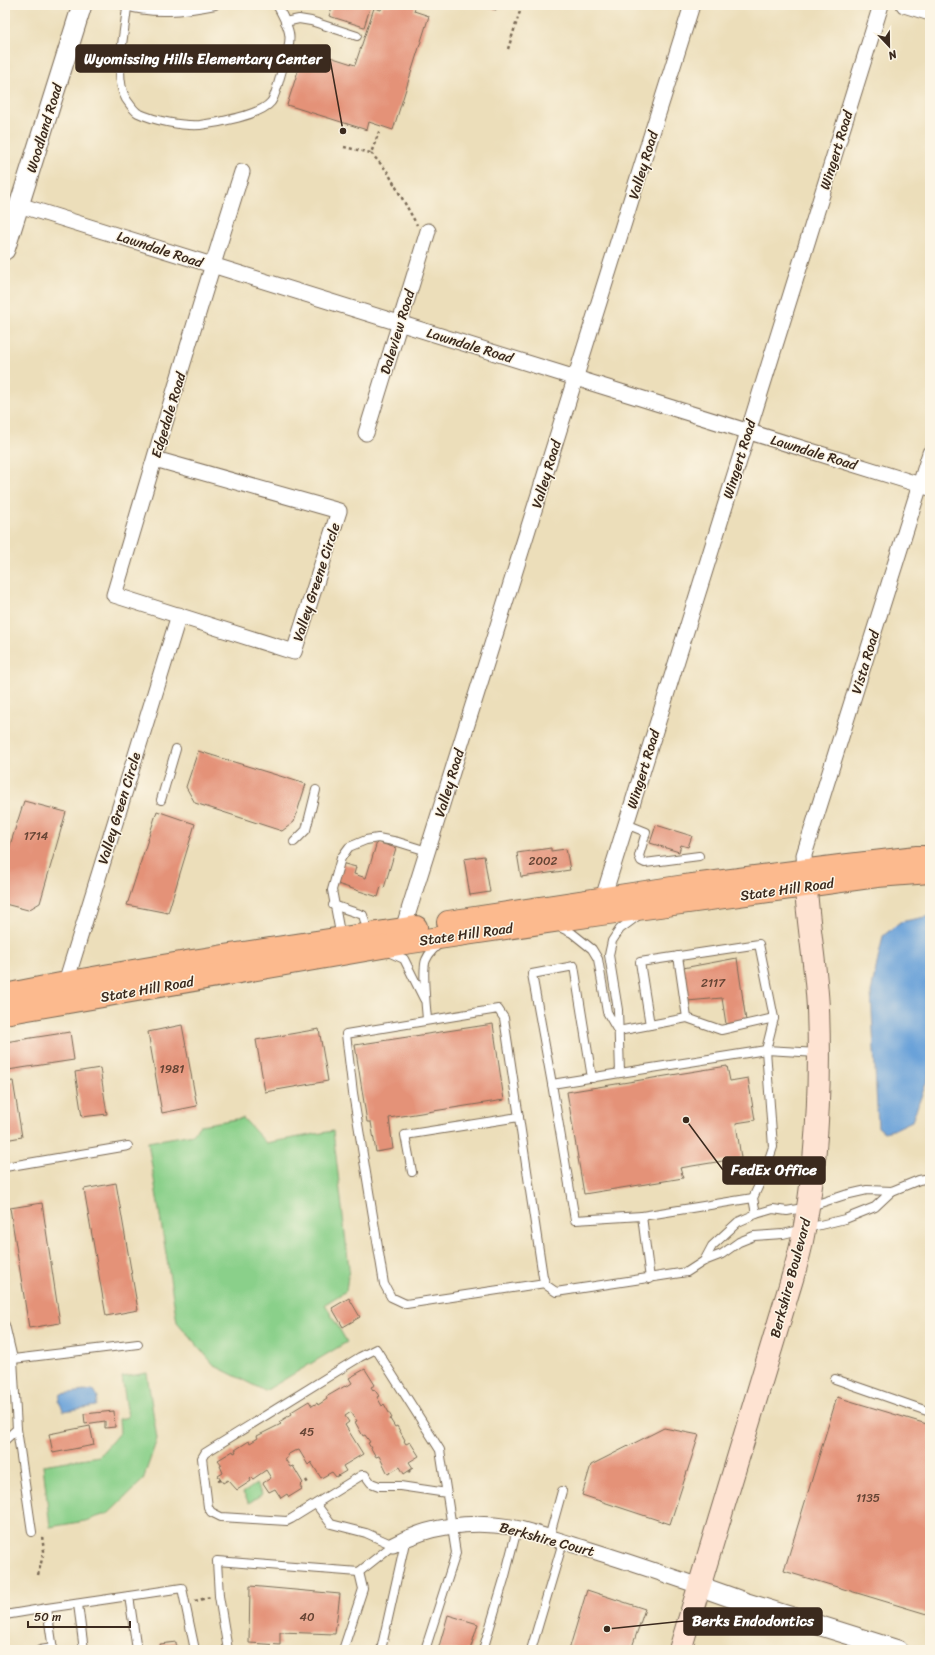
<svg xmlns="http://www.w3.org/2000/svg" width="935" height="1655" viewBox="0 0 935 1655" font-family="Sriracha,sans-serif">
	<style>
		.green { fill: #8ad08a; stroke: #627d54 }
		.water { fill: #6ba2d9; stroke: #53667c }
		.building { fill: #e49278 }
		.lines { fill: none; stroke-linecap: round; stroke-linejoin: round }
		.service-casing { stroke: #796955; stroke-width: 10 }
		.minor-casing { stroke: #796955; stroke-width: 17 }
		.tertiary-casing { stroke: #796955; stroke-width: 21 }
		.secondary-casing { stroke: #796955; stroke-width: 24 }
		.primary-casing { stroke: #796955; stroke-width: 24 }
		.path { stroke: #796955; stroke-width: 2.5; stroke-dasharray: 3 3; stroke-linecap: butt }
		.service { stroke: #fff; stroke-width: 8 }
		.minor { stroke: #fff; stroke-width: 15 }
		.tertiary { stroke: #fff; stroke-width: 19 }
		.secondary { stroke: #fee3d2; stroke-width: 22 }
		.primary { stroke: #fcba8e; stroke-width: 22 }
		.labels { text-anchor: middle; stroke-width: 3; stroke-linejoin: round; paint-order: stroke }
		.number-label { font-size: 12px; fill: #654434 }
		.street-label { font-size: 14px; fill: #3b2a1e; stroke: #fcf5e5 }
		.leader { fill: none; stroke: #3b2a1e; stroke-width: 1.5 }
		.callout-dot { fill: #3b2a1e; stroke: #fcf5e5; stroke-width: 1.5 }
		.callout { fill: #3b2a1e; stroke: #3b2a1e; stroke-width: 1.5 }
		.callout-label { font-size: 15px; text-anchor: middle; font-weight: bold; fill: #fff }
	</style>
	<rect width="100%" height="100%" fill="#fcf5e5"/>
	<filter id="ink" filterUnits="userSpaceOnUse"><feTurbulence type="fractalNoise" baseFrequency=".025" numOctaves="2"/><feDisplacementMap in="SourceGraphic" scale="8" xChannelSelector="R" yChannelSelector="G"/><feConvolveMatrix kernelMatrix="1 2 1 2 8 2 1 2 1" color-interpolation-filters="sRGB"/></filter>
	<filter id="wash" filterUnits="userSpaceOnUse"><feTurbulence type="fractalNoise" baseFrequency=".012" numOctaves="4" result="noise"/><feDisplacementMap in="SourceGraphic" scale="16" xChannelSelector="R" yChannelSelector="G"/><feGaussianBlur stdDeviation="0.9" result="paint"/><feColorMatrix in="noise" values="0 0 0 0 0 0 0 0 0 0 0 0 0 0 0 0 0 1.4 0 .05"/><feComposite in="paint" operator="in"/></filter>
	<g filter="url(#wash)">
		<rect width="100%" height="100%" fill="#ecdeba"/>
		<g class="green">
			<polygon points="243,1118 266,1143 333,1131 349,1268 346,1291 325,1304 347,1342 265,1391 215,1366 177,1322 148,1142 193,1134 200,1125"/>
			<polygon points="147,1373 157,1439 143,1480 109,1513 85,1521 50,1527 43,1465 99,1456 120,1432 119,1419 128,1417 122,1377"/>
			<polygon points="256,1484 262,1494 249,1503 243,1493"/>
		</g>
		<g class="water">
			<polygon points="930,916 930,1073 912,1121 893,1130 884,1132 878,1127 871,992 883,936 900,922"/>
			<polygon points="93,1390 98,1397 96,1406 64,1411 59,1402 61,1394"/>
		</g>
		<g id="blocks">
			<g class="building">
				<polygon points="333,5 371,5 364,27 329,16"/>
				<polygon points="383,5 416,5 414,11 429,16 393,130 369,122 367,130 287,105 305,49 355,65 374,8 381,10"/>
				<polygon points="481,5 497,5 496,10"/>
				<polygon points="198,751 306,784 294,822 282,831 195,803 186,787"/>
				<polygon points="24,801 66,812 40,903 28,910 5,904 5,861"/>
				<polygon points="157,811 195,824 168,913 127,905"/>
				<polygon points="656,825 692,836 688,847 681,845 679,852 650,843"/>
				<polygon points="377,842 396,848 384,888 381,887 378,897 334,883 341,863 356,867 354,874 366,878"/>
				<polygon points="551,848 551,851 566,849 570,870 521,877 517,853"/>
				<polygon points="484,856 490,892 470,895 464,859"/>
				<polygon points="737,958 746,1021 726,1024 722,998 687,1001 683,968"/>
				<polygon points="493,1024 504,1100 389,1118 393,1149 376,1152 371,1122 367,1122 355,1045"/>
				<polygon points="182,1025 197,1106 162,1113 148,1032"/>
				<polygon points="319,1029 328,1081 265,1092 256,1040"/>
				<polygon points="70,1032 74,1060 8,1070 5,1042"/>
				<polygon points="727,1066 730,1081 748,1078 755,1120 736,1123 741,1158 680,1168 683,1178 584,1194 567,1092"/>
				<polygon points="100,1068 107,1114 82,1117 75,1072"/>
				<polygon points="13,1081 22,1137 5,1140 5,1082"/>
				<polygon points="116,1183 138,1310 106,1316 84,1189"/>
				<polygon points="42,1203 60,1323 29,1328 10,1208"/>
				<polygon points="349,1298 360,1317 343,1327 332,1308"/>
				<polygon points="365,1369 375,1385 371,1387 373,1390 374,1389 379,1396 377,1397 382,1406 384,1404 392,1418 390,1419 395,1427 397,1426 405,1440 404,1441 406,1444 410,1442 419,1456 409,1462 413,1468 404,1474 400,1467 388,1474 379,1456 376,1457 368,1443 370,1442 365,1435 363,1436 355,1422 357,1421 351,1412 345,1416 349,1422 345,1425 363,1454 343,1466 346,1471 336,1477 332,1472 321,1478 311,1462 308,1465 299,1450 296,1451 296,1450 287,1455 288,1457 285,1459 290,1467 293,1466 303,1483 300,1486 302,1489 289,1497 287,1494 281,1498 275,1489 269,1492 263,1483 271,1478 266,1470 253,1479 252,1477 250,1479 251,1481 237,1490 228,1480 223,1483 218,1476 223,1473 220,1466 222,1465 218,1460 233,1451 234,1453 236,1452 235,1450 249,1441 250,1443 258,1438 257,1436 281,1424 279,1422 292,1414 291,1412 309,1401 312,1406 317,1403 318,1405 327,1399 326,1397 345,1386 346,1387 352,1383 349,1378"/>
				<polygon points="837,1397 930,1425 930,1615 784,1571"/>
				<polygon points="114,1411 115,1427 105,1428 105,1421 85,1424 84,1414"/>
				<polygon points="90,1426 94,1445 53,1453 49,1434"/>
				<polygon points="664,1428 699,1435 670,1524 582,1495 591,1465"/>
				<polygon points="250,1586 340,1594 335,1634 280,1632 280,1645 249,1643"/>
				<polygon points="587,1590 645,1609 631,1650 569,1650"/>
				<polygon points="448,1615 478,1624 470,1650 438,1650"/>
				<polygon points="176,1642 177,1650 161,1650 160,1644"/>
			</g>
		</g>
	</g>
	<g filter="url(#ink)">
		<use href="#blocks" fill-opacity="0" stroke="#796955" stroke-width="1"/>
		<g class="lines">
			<defs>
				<g id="service">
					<path d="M123,5C153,15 185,11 215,5"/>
					<path d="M127,7C125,33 113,76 126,99C129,103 134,111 138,113C155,121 182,126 200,125C217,123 261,115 271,102C276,96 280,75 283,67C293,38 292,32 277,5"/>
					<polyline points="285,22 299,19 311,21 357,36"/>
					<polyline points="161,800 176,749"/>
					<polyline points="626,824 646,832 639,856 641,861 645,863 699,856"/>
					<polyline points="294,842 306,830 316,790"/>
					<polyline points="333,905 363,915 368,933"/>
					<polyline points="639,915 620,929 612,941 609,955 618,1010 620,1073 552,1084 575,1220 642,1216 650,1279"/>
					<polyline points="557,926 572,933 592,949 598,959 607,1012 618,1031"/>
					<polyline points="341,938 332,890 341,858 349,847 366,840 378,838 398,842 427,851"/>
					<polyline points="388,952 404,959 424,999"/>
					<polyline points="678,956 687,1018"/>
					<path d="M426,1020L427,1019C426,1008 422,968 426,960C429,953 435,947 441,943"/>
					<polyline points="650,1025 687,1018 721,1030 774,1018"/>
					<polyline points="618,1031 650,1025 640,962 759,944 774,1018 766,1050 773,1147 764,1174 753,1198 756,1214"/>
					<polyline points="620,1073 766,1050 818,1053"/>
					<polyline points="552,1084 532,974 574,966 592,1078"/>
					<polyline points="5,1167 128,1146"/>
					<polyline points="412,1172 405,1135 519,1117"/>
					<polyline points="642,1216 753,1198"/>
					<polyline points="704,1261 712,1246 738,1222 756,1214 773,1209 787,1211 808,1207 845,1195 867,1190 892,1191 919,1180 930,1178"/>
					<polyline points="545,1283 406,1304 391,1297 384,1284 353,1093 346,1034 498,1009 504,1018 543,1277 546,1285 556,1292 687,1272 704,1261 722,1254 739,1242 754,1236 783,1234 845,1219 875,1207 892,1191"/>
					<polyline points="5,1325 13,1359 17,1429 5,1440"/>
					<polyline points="5,1360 138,1344"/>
					<polyline points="835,1379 930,1412"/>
					<polyline points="17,1429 32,1532"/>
					<polyline points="549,1538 562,1491"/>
					<polyline points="129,1596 182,1588 195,1650"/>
					<polyline points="78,1604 84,1650"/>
					<polyline points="47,1608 129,1596 137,1650"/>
					<polyline points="5,1615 47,1608 53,1650"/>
					<polyline points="40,1650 53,1648"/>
					<polyline points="228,1650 219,1596 217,1561 359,1572 393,1545 366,1533 331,1524 316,1504"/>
					<polyline points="343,1650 363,1589 359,1572"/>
					<polyline points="381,1650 406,1538"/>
					<polyline points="425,1650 456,1553 440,1450 376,1349 360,1357 205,1453 202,1458 208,1507 211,1512 221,1517 287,1521 291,1519 362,1475 365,1475 371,1483 379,1486 400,1486 447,1493"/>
					<polyline points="483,1650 505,1576 517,1529"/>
					<polyline points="531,1650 563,1542"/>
				</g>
				<g id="minor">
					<polyline points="904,5 930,13"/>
					<polyline points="19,205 930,488"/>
					<polyline points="366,433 428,231"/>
					<path d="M155,459L339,511L294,652L114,595C156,454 197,312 242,172"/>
					<polyline points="805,870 804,855 930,453"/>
					<polyline points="602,906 603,898 881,5"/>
					<polyline points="404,936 403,929 692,5"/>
					<polyline points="66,991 66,982 179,615"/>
					<path d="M393,1545C428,1526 471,1520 511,1527C535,1532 560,1541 584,1548C623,1560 661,1573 699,1586"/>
				</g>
				<g id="tertiary">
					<polyline points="5,250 82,5"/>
					<polyline points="699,1586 744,1602 898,1650"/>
				</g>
				<path id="secondary" d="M680,1650L786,1299C791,1282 797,1264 801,1246C817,1169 821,1088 818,1009C816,962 806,917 805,870"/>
				<g id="primary">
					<polyline points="448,922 685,886 840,866 917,857 930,857"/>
					<path d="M5,995C141,967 279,948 416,927"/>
					<polyline points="5,1013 405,943 601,914 877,876 930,872"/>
				</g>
			</defs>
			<use href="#service" class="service-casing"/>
			<use href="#minor" class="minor-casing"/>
			<use href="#tertiary" class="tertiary-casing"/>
			<use href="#secondary" class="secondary-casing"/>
			<use href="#primary" class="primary-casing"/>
			<g class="path">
				<polyline points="508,49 522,5"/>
				<polyline points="344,147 371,153 379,132"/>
				<polyline points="371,153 387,171 417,225"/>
				<polyline points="409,1471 410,1472"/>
				<polyline points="306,1480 309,1485"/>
				<polyline points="218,1481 221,1480"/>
				<polyline points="38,1575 44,1551 42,1536"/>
				<polyline points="195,1601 210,1597"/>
			</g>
			<use href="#service" class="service"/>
			<use href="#minor" class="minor"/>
			<use href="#tertiary" class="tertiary"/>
			<use href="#secondary" class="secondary"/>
			<use href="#primary" class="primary"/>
		</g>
	</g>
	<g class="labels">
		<g class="number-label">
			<text x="36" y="840">1714</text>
			<text x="543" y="865">2002</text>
			<text x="713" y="987">2117</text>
			<text x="172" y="1073">1981</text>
			<text x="307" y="1436">45</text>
			<text x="868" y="1502">1135</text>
			<text x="307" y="1621">40</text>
		</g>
		<g class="street-label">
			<text transform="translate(44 128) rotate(-73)" y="5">Woodland Road</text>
			<text transform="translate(836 150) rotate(-73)" y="5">Wingert Road</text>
			<text transform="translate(643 165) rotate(-73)" y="5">Valley Road</text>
			<text transform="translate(160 249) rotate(18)" y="5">Lawndale Road</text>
			<text transform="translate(397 332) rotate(-73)" y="5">Daleview Road</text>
			<text transform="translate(470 345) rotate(17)" y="5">Lawndale Road</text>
			<text transform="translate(168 415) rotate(-73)" y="5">Edgedale Road</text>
			<text transform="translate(814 452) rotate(17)" y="5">Lawndale Road</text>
			<text transform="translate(739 459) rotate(-73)" y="5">Wingert Road</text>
			<text transform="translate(546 474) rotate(-73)" y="5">Valley Road</text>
			<text transform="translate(316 582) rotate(-72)" y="5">Valley Greene Circle</text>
			<text transform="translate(865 662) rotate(-73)" y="5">Vista Road</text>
			<text transform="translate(643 769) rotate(-73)" y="5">Wingert Road</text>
			<text transform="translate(449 783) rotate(-73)" y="5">Valley Road</text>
			<text transform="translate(119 808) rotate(-73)" y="5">Valley Green Circle</text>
			<text transform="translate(787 889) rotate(-8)" y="5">State Hill Road</text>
			<text transform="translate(466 934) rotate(-8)" y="5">State Hill Road</text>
			<text transform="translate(147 989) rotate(-10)" y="5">State Hill Road</text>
			<text transform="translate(790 1278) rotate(-75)" y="5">Berkshire Boulevard</text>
			<text transform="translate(547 1539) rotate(15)" y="5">Berkshire Court</text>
		</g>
	</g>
	<path class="leader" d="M343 131L330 59M686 1120L723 1170M607 1629L684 1621"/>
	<g class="callout-dot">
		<circle cx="343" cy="131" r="4"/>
		<circle cx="686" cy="1120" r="4"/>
		<circle cx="607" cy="1629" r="4"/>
	</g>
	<g class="callout">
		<rect x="76" y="45" width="254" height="27" rx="4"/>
		<rect x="723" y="1157" width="102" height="27" rx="4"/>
		<rect x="684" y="1608" width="138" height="27" rx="4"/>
	</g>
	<g class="callout-label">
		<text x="203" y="64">Wyomissing Hills Elementary Center</text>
		<text x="774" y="1175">FedEx Office</text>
		<text x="753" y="1626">Berks Endodontics</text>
	</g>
	<rect width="935" height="1655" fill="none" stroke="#fcf5e5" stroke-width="20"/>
	<g transform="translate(889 46) rotate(158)" stroke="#fcf5e5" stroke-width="3" paint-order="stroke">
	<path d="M0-3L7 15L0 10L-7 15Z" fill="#3b2a1e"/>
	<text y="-6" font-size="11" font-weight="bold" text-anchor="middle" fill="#3b2a1e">N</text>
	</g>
	<path d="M28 1621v6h102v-6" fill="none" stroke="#3b2a1e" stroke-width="2"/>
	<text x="34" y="1621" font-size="12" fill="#3b2a1e" stroke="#fcf5e5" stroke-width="3" paint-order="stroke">50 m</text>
</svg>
